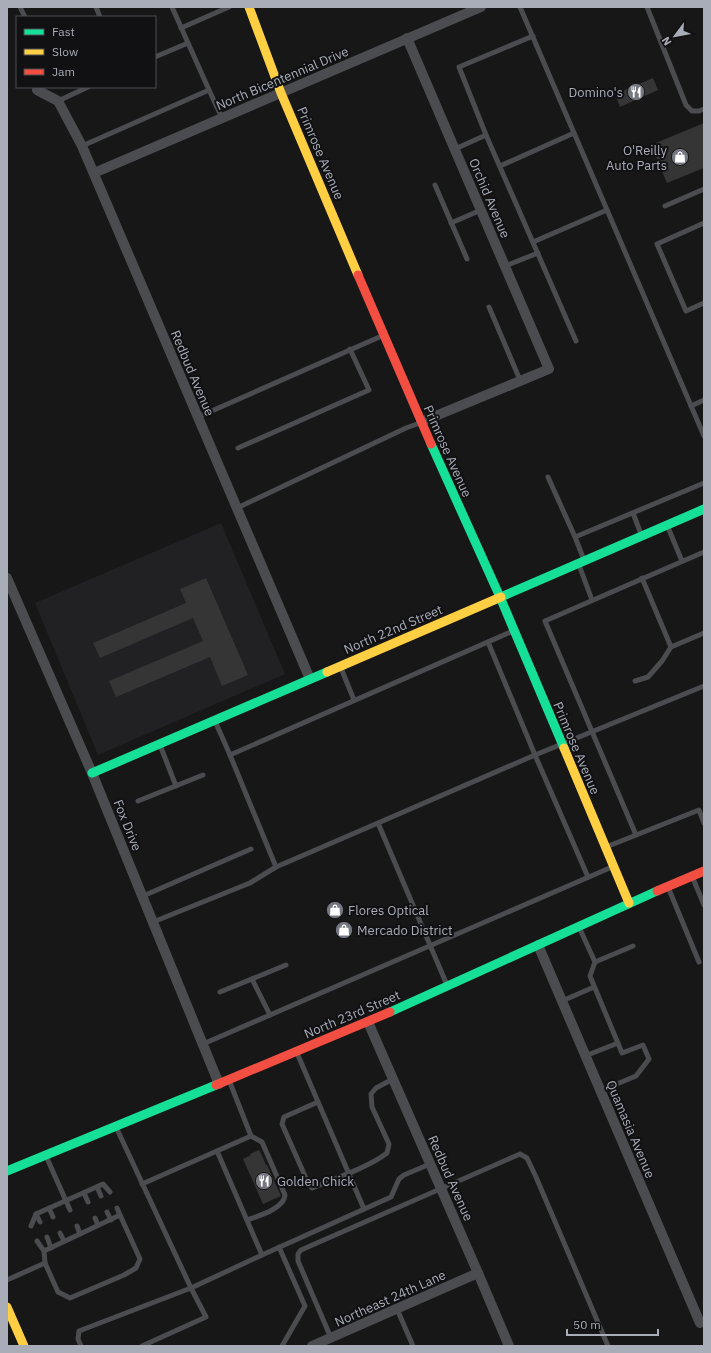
<svg xmlns="http://www.w3.org/2000/svg" width="711" height="1353" viewBox="0 0 711 1353" font-family="'IBM Plex Sans',sans-serif">
	<style>
		.built { fill: #212123 }
		.building { fill: #353536 }
		.lines { fill: none; stroke-linecap: round; stroke-linejoin: round }
		.lane { stroke: #4b4c50; stroke-width: 5 }
		.street { stroke: #4b4c50; stroke-width: 10 }
		.fast { stroke: #16e098; stroke-width: 9 }
		.slow { stroke: #ffcf43; stroke-width: 9 }
		.jam { stroke: #f24e42; stroke-width: 9 }
		.labels { text-anchor: middle; stroke-width: 4; stroke-linejoin: round; paint-order: stroke }
		.street-label { font-size: 13px; fill: #a8adb8; stroke: #111113 }
		.poi-label { font-size: 13px; fill: #a8adb8; stroke: #111113; text-anchor: start }
	</style>
	<rect width="100%" height="100%" fill="#171717"/>
	<polygon class="built" points="221,523 285,674 98,755 35,603"/>
	<g class="building">
		<polygon points="653,78 658,90 620,107 615,94"/>
		<polygon points="704,123 704,168 667,183 651,145"/>
		<polygon points="206,578 248,675 222,686 210,657 116,697 109,681 203,641 193,618 100,658 93,643 186,603 180,589"/>
		<polygon points="259,1150 260,1151 266,1165 267,1165 281,1196 263,1204 243,1159 251,1155 250,1154"/>
	</g>
	<g class="lines">
		<g class="lane">
			<polyline points="20,7 25,17"/>
			<polyline points="96,7 100,17"/>
			<polyline points="520,7 704,436"/>
			<polyline points="647,7 686,105 692,111 699,111 704,109"/>
			<polyline points="181,28 229,7"/>
			<polyline points="155,57 188,43"/>
			<polyline points="209,90 222,118"/>
			<polyline points="58,101 88,87"/>
			<polyline points="486,135 459,67 533,36"/>
			<polyline points="82,146 209,90 172,7"/>
			<polyline points="455,149 486,135 576,341"/>
			<polyline points="500,166 574,133"/>
			<polyline points="435,185 467,259"/>
			<polyline points="665,206 704,189"/>
			<polyline points="451,223 481,210"/>
			<polyline points="704,223 657,244 686,311 704,303"/>
			<polyline points="533,242 607,210"/>
			<polyline points="505,266 538,253"/>
			<polyline points="489,307 520,380"/>
			<polyline points="691,406 704,400"/>
			<polyline points="198,417 384,335"/>
			<polyline points="238,448 369,390 350,349"/>
			<polyline points="548,477 575,537"/>
			<polyline points="237,508 406,428 420,423"/>
			<polyline points="633,513 641,534"/>
			<polyline points="667,525 682,561"/>
			<polyline points="584,560 575,537 704,483"/>
			<polyline points="579,565 592,600"/>
			<polyline points="642,578 671,647 704,633"/>
			<polyline points="488,642 535,755 704,686"/>
			<polyline points="341,668 354,700"/>
			<polyline points="635,681 648,677 662,661 671,647"/>
			<polyline points="215,721 230,755 513,631"/>
			<polyline points="160,745 176,786"/>
			<polyline points="230,755 276,867 378,823"/>
			<polyline points="138,801 203,775"/>
			<polyline points="636,835 545,621 704,552"/>
			<polyline points="606,847 699,810 704,823"/>
			<polyline points="692,876 704,905"/>
			<polyline points="668,887 699,962"/>
			<polyline points="143,896 251,849"/>
			<polyline points="153,922 250,883 276,867"/>
			<polyline points="579,927 595,962"/>
			<polyline points="252,979 270,1015"/>
			<polyline points="447,985 378,823 535,755 588,877"/>
			<polyline points="220,992 286,965"/>
			<polyline points="562,1001 594,987"/>
			<polyline points="203,1044 612,867"/>
			<polyline points="297,1053 364,1209"/>
			<polyline points="585,1056 618,1043"/>
			<polyline points="600,1091 636,1076 649,1059 643,1045 622,1053 590,976 595,962 633,946"/>
			<path d="M318,1102L284,1117L282,1124L309,1185L312,1188C334,1179 369,1167 387,1153L389,1144L372,1107L371,1094L376,1088L393,1079"/>
			<polyline points="116,1127 191,1288 206,1317 142,1346"/>
			<polyline points="217,1151 262,1255"/>
			<polyline points="46,1156 70,1210"/>
			<polyline points="142,1184 251,1136 229,1080"/>
			<polyline points="97,1187 101,1196"/>
			<polyline points="84,1193 88,1202"/>
			<polyline points="49,1208 53,1217"/>
			<polyline points="117,1208 120,1215"/>
			<polyline points="107,1212 111,1220"/>
			<polyline points="36,1214 40,1222"/>
			<polygon points="120,1215 140,1259 136,1268 124,1275 70,1298 58,1292 45,1263 44,1251"/>
			<polyline points="95,1218 98,1225"/>
			<path d="M247,1220C258,1216 284,1209 285,1195L262,1142L251,1136"/>
			<polyline points="31,1226 36,1214 103,1184 110,1192"/>
			<polyline points="77,1226 80,1234"/>
			<polyline points="60,1233 64,1241"/>
			<polyline points="47,1237 51,1248"/>
			<polyline points="37,1241 44,1251"/>
			<polyline points="279,1247 305,1306 282,1346"/>
			<polyline points="7,1280 45,1263"/>
			<polyline points="397,1309 413,1346"/>
			<polyline points="331,1338 298,1261 298,1254 301,1250 520,1154 527,1158 536,1177 608,1346"/>
			<polyline points="81,1346 78,1339 79,1331 191,1288 262,1255 391,1197 399,1179 404,1175 430,1164"/>
		</g>
		<g class="street">
			<polyline points="407,38 549,369 421,422"/>
			<polyline points="37,90 58,101 82,146 310,679"/>
			<polyline points="94,173 481,7"/>
			<polyline points="7,578 92,773 219,1084"/>
			<polyline points="538,945 700,1323"/>
			<polyline points="368,1022 478,1273 509,1346"/>
			<polyline points="312,1346 478,1273"/>
		</g>
		<g class="fast">
			<polyline points="431,444 500,597 564,748"/>
			<polyline points="501,597 704,509"/>
			<polyline points="92,773 327,672"/>
			<polyline points="390,1012 657,891"/>
			<polyline points="7,1171 216,1085"/>
		</g>
		<g class="slow">
			<polyline points="249,7 281,93 358,275"/>
			<polyline points="327,672 501,597"/>
			<polyline points="564,748 629,903"/>
			<polyline points="7,1307 24,1346"/>
		</g>
		<g class="jam">
			<polyline points="358,275 431,444"/>
			<polyline points="657,891 704,871"/>
			<polyline points="216,1085 390,1012"/>
		</g>
	</g>
	<defs>
		<symbol id="restaurant-disc" viewBox="-11 -11 22 22"><circle r="9.5" fill="#757880" stroke="#111113"/><path d="M-5-6h1v4h1v-4h1v4h1v-4h1v5L-1.5 .5V6h-2V.5L-5-1ZM5-6V6H3V1.5H1.5Q1.5-4 5-6Z" fill="#fff"/></symbol>
		<symbol id="shop-disc" viewBox="-11 -11 22 22"><circle r="9.5" fill="#757880" stroke="#111113"/><path d="M-5-2.5h2.3a2.7 3.5 0 0 1 5.4 0H5L5.5 6h-11ZM-1.5-2.5h3a1.5 2.3 0 0 0-3 0Z" fill="#fff"/></symbol>
	</defs>
	<g fill-rule="evenodd">
		<use href="#restaurant-disc" x="626" y="82" width="20" height="20"/>
		<use href="#shop-disc" x="670" y="147" width="20" height="20"/>
		<use href="#shop-disc" x="325" y="900" width="20" height="20"/>
		<use href="#shop-disc" x="334" y="920" width="20" height="20"/>
		<use href="#restaurant-disc" x="254" y="1171" width="20" height="20"/>
	</g>
	<g class="labels">
		<g class="street-label">
			<text transform="translate(282 78) rotate(-23)" y="5">North Bicentennial Drive</text>
			<text transform="translate(321 153) rotate(67)" y="5">Primrose Avenue</text>
			<text transform="translate(490 198) rotate(67)" y="5">Orchid Avenue</text>
			<text transform="translate(193 373) rotate(67)" y="5">Redbud Avenue</text>
			<text transform="translate(448 451) rotate(66)" y="5">Primrose Avenue</text>
			<text transform="translate(393 629) rotate(-23)" y="5">North 22nd Street</text>
			<text transform="translate(577 748) rotate(67)" y="5">Primrose Avenue</text>
			<text transform="translate(128 825) rotate(68)" y="5">Fox Drive</text>
			<text transform="translate(352 1014) rotate(-23)" y="5">North 23rd Street</text>
			<text transform="translate(631 1129) rotate(67)" y="5">Quamasia Avenue</text>
			<text transform="translate(451 1178) rotate(66)" y="5">Redbud Avenue</text>
			<text transform="translate(390 1298) rotate(-24)" y="5">Northeast 24th Lane</text>
		</g>
		<g class="poi-label">
			<text x="623" y="97" text-anchor="end">Domino's</text>
			<text x="667" y="155" text-anchor="end">O'Reilly<tspan x="667" dy="15">Auto Parts</tspan></text>
			<text x="348" y="915">Flores Optical</text>
			<text x="357" y="935">Mercado District</text>
			<text x="277" y="1186">Golden Chick</text>
		</g>
	</g>
	<rect width="711" height="1353" fill="none" stroke="#a8adb8" stroke-width="16"/>
	<rect x="16" y="16" width="140" height="72" fill="#111113" stroke="#4d4f55"/>
	<rect x="24" y="29" width="20" height="6" fill="#16e098" stroke="#4d4f55"/>
	<text x="52" y="36" font-size="12" fill="#a8adb8">Fast</text>
	<rect x="24" y="49" width="20" height="6" fill="#ffcf43" stroke="#4d4f55"/>
	<text x="52" y="56" font-size="12" fill="#a8adb8">Slow</text>
	<rect x="24" y="69" width="20" height="6" fill="#f24e42" stroke="#4d4f55"/>
	<text x="52" y="76" font-size="12" fill="#a8adb8">Jam</text>
	<g transform="translate(675 36) rotate(238)" stroke="#111113" stroke-width="3" paint-order="stroke">
	<path d="M0-3L7 15L0 10L-7 15Z" fill="#a8adb8"/>
	<text y="-6" font-size="11" font-weight="bold" text-anchor="middle" fill="#a8adb8">N</text>
	</g>
	<path d="M567 1329v6h91v-6" fill="none" stroke="#a8adb8" stroke-width="2"/>
	<text x="573" y="1329" font-size="12" fill="#a8adb8" stroke="#111113" stroke-width="3" paint-order="stroke">50 m</text>
</svg>
